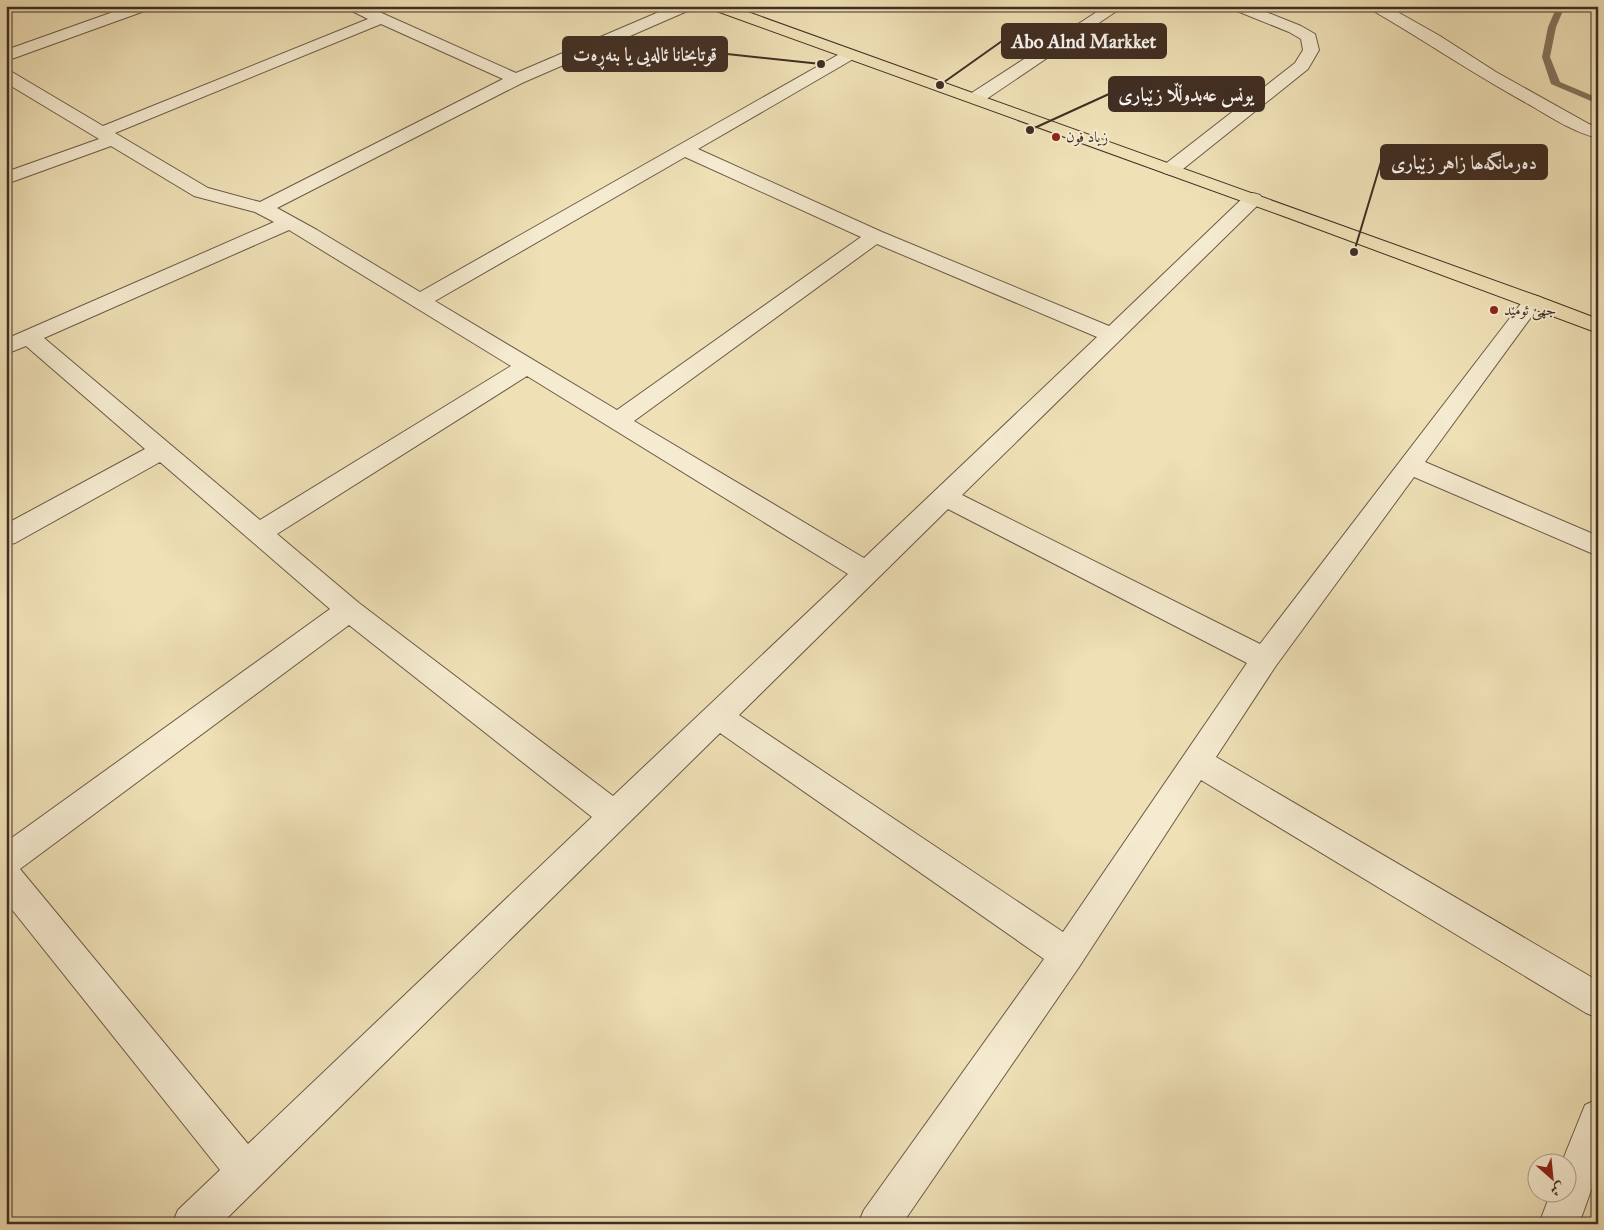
<svg xmlns="http://www.w3.org/2000/svg" width="1604" height="1230" viewBox="0 0 1604 1230" font-family="'IM FELL Great Primer',Amiri,serif">
	<style>
		.lines { fill: none; stroke-linecap: round; stroke-linejoin: round }
		.stream { fill: #86745d; fill-rule: evenodd }
		.minor-casing { stroke: #6c5a48; stroke-width: 2 }
		.major-casing { stroke: #402e23; stroke-width: 2 }
		.minor { fill: #f5ebd0; fill-rule: evenodd }
		.major { fill: #efe0b6; fill-rule: evenodd }
		.poi-dot { fill: #8f2418; stroke: #f5ebd0; stroke-width: 2 }
		.labels { text-anchor: middle; stroke-width: 4; stroke-linejoin: round; paint-order: stroke }
		.far-poi-label { font-size: 15px; fill: #402e23; stroke: #f5ebd0; text-anchor: start }
		.leader { fill: none; stroke: #402e23; stroke-width: 2 }
		.callout-dot { fill: #402e23; stroke: #f5ebd0; stroke-width: 2 }
		.callout { fill: #402e23; stroke: #402e23; stroke-width: 2 }
		.callout-label { font-size: 19px; text-anchor: middle; font-weight: bold; fill: #fff }
	</style>
	<rect width="100%" height="100%" fill="#efe0b6"/>
	<filter id="stains"><feTurbulence type="fractalNoise" baseFrequency=".004" numOctaves="4"/><feColorMatrix values="0 0 0 0 .2 0 0 0 0 .09 0 0 0 0 .02 0 0 0 .5 -.17"/></filter>
	<radialGradient id="worn" r=".72"><stop offset=".6" stop-color="#630" stop-opacity="0"/><stop offset="1" stop-color="#630" stop-opacity=".3"/></radialGradient>
	<g class="lines">
		<polygon class="stream" points="1557,6 1565,6 1556,27 1550,57 1560,82 1598,98 1598,104 1551,84 1542,57 1548,27"/>
		<defs>
			<g id="minor">
				<polygon points="130,6 152,6 150,9 6,61 6,50"/>
				<path d="M346,6H366L516,73L673,6H694L692,9L522,83L277,208L317,230L420,292L843,52H855L857,55L855,58L698,149L882,232L1109,326L1246,195L1253,193L1260,195L1263,199L1260,203L962,495L1260,644L1526,297L1533,295L1540,297L1544,301L1540,305L1425,462L1598,536V556L1414,477L1275,667L1216,757L1598,981V1018L1586,1013L1201,780L1079,967L902,1224H858L864,1210L1044,959L720,733L221,1224H172L178,1210L220,1170L6,902V842L330,609L160,462L15,543L6,545V524L145,449L26,346L6,354V339L274,222L255,212L194,196L111,146L6,184V172L99,139L6,83V71L12,72L103,126L368,19L348,9ZM381,24L503,79L260,202L208,188L115,133ZM685,157L861,237L617,410L435,301ZM289,230L511,366L260,520L44,338ZM877,244L1097,337L864,558L634,421ZM527,376L848,574L613,796L359,603L277,534ZM948,509L1247,663L1063,932L739,715ZM349,625L592,817L248,1144L20,869Z"/>
				<polygon points="1106,6 1124,6 982,102 970,102 967,98 970,94"/>
				<polygon points="1230,6 1251,6 1301,26 1315,34 1319,50 1308,69 1178,173 1171,175 1164,173 1162,169 1164,165 1295,63 1303,50 1301,39 1289,32 1232,9"/>
				<path d="M1368,6H1387L1440,36L1496,72L1589,124L1598,127V138C1573,132 1552,118 1530,105C1475,75 1424,40 1370,9Z"/>
				<polygon points="1598,1099 1598,1171 1579,1224 1539,1224 1551,1192 1566,1192 1566,1162 1562,1162 1585,1105"/>
			</g>
			<polygon id="major" points="709,6 731,6 1540,297 1598,319 1598,333 1286,217 711,9"/>
		</defs>
		<use href="#minor" class="minor-casing"/>
		<use href="#major" class="major-casing"/>
		<use href="#minor" class="minor"/>
		<use href="#major" class="major"/>
	</g>
	<g class="poi-dot">
		<circle cx="1056" cy="137" r="5"/>
		<circle cx="1494" cy="310" r="5"/>
	</g>
	<g class="labels">
		<g class="far-poi-label">
			<text x="1066" y="142">زياد فون</text>
			<text x="1504" y="315">جھێ ئومێد</text>
		</g>
	</g>
	<path class="leader" d="M940 85L1002 41M821 64L727 54M1030 130L1109 94M1354 252L1381 162"/>
	<g class="callout-dot">
		<circle cx="940" cy="85" r="5"/>
		<circle cx="821" cy="64" r="5"/>
		<circle cx="1030" cy="130" r="5"/>
		<circle cx="1354" cy="252" r="5"/>
	</g>
	<g class="callout">
		<rect x="1002" y="24" width="164" height="34" rx="5"/>
		<rect x="563" y="37" width="164" height="34" rx="5"/>
		<rect x="1109" y="77" width="155" height="34" rx="5"/>
		<rect x="1381" y="145" width="166" height="34" rx="5"/>
	</g>
	<g class="callout-label">
		<text x="1084" y="48">Abo Alnd Markket</text>
		<text x="645" y="61">قوتابخانا ئالەیی یا بنەڕەت</text>
		<text x="1186" y="101">یونس عەبدوڵڵا زێباری</text>
		<text x="1464" y="169">دەرمانگەھا زاهر زێباری</text>
	</g>
	<rect width="1604" height="1230" fill="none" stroke="#efe0b6" stroke-width="25"/>
	<rect x="8" y="8" width="1589" height="1215" fill="none" stroke="#402e23" stroke-width="2.5"/>
	<rect x="12" y="12" width="1579" height="1205" fill="none" stroke="#402e23"/>
	<g transform="translate(1552 1178) rotate(153)"><circle r="24" fill="#f5ebd0" stroke="#ad9f8b"/>
	<path d="M0-4L9 19L0 12L-9 19Z" fill="#8f2418"/>
	<text y="-8" font-size="14" font-weight="bold" text-anchor="middle" fill="#402e23">ش</text>
	</g>
	<rect width="100%" height="100%" filter="url(#stains)"/>
	<rect width="100%" height="100%" fill="url(#worn)"/>
</svg>
